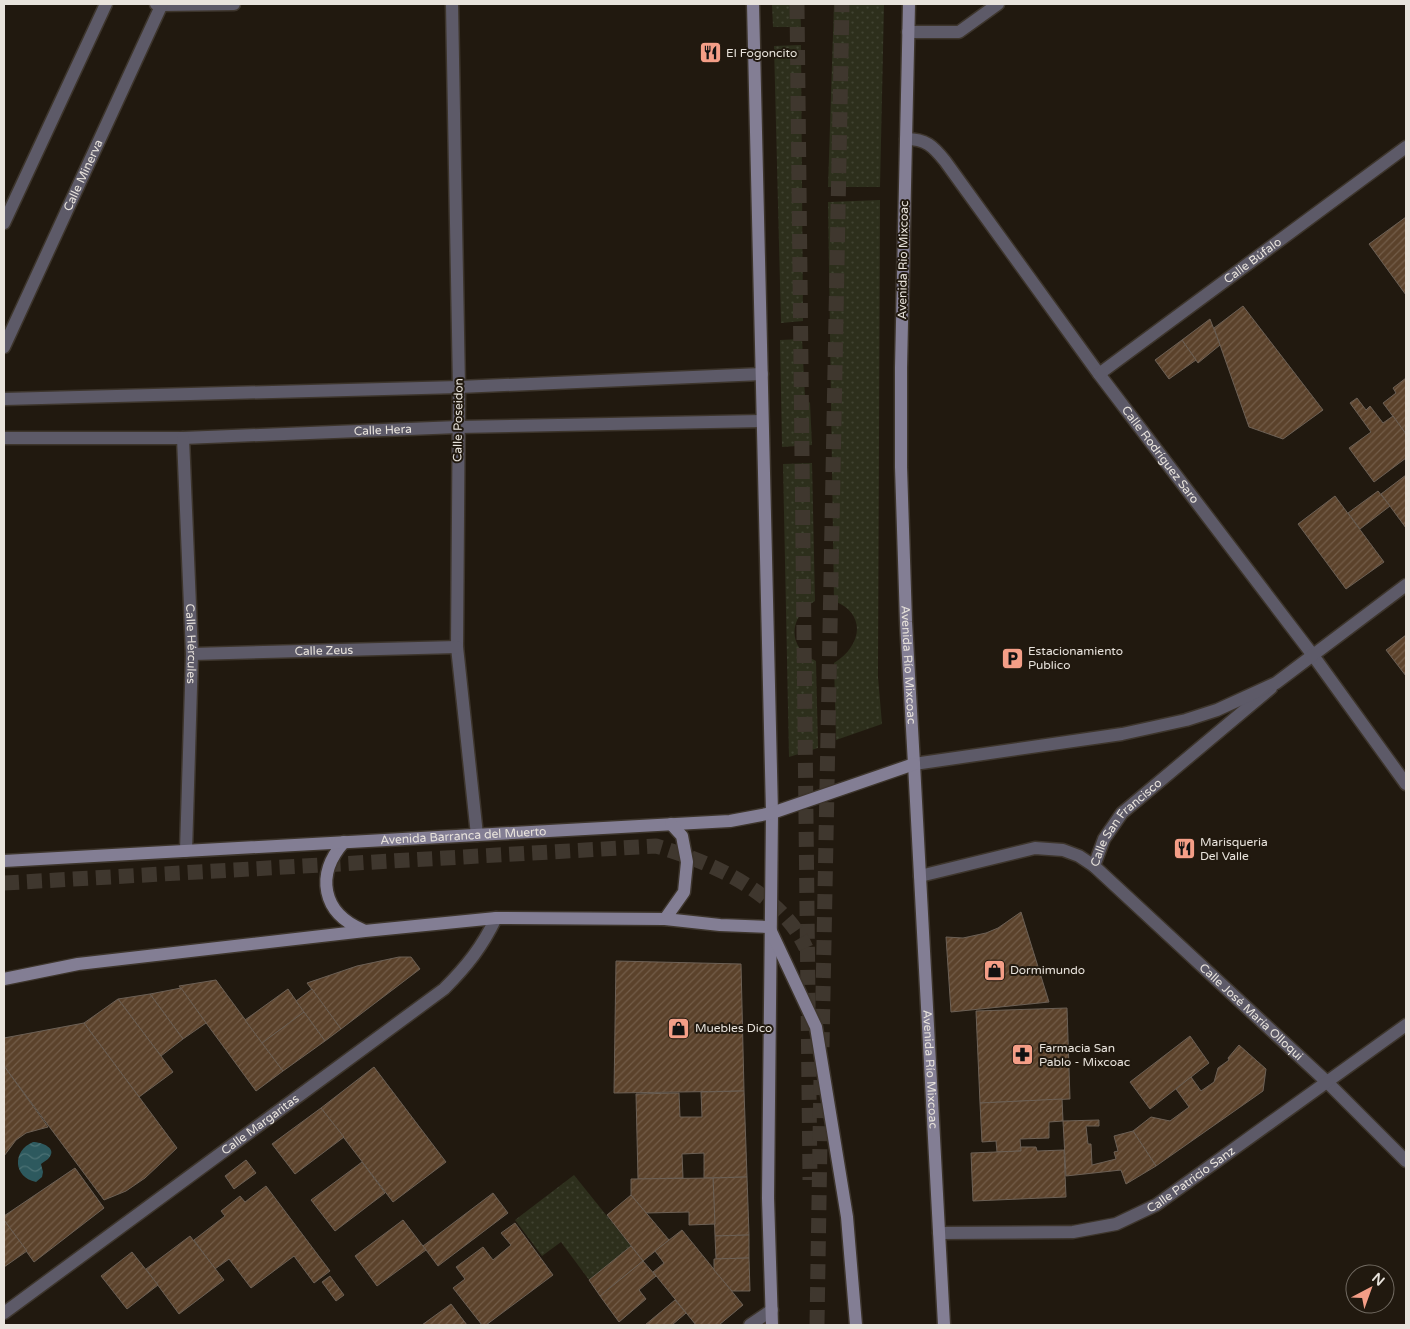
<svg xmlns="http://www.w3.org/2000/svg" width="1410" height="1329" viewBox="0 0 1410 1329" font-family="'Varela Round',sans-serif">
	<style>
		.garden { fill: url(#garden-dots) }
		.water { fill: url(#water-waves) }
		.building { fill: url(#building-hatch); stroke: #6c6055 }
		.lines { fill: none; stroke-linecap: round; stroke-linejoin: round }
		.motorway-tunnel { stroke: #3f372e; stroke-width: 15; stroke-dasharray: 15 8; stroke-linecap: butt }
		.minor-casing { stroke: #3d352c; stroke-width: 15 }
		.tertiary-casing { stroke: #3d352c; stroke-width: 15 }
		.secondary-casing { stroke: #3d352c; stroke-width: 15 }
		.minor { stroke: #5d5a68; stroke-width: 12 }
		.tertiary { stroke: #5d5a68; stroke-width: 12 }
		.secondary { stroke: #837e94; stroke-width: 12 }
		.labels { text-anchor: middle; stroke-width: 4; stroke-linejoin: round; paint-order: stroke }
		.poi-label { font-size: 12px; fill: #e8e3dc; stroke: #21190f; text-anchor: start }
		.street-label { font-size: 12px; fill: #e8e3dc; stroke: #21190f }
	</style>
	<defs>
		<pattern id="garden-dots" width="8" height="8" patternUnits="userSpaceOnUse" patternTransform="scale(1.25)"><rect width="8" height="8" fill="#2d2f1c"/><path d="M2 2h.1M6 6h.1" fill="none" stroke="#414332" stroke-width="1.8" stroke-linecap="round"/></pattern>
		<pattern id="water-waves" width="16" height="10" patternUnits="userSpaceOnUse" patternTransform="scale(1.25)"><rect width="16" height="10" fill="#2d595e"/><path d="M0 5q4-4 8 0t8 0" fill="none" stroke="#4b7174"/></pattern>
		<pattern id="building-hatch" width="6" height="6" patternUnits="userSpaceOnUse" patternTransform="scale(1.25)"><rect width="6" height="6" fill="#5b422b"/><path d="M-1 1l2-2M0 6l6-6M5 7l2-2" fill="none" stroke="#735d49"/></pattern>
	</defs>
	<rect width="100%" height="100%" fill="#21190f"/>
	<g class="garden">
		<polygon points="772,4 800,4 801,27 773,27"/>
		<polygon points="834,4 884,4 880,187 828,187"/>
		<polygon points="801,45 803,321 781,323 774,46"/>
		<path d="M880,200L878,677L882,724L836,740L834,663C861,647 868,614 834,601L828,202Z"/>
		<polygon points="802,339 805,397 810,403 812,445 782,447 780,340"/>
		<path d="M812,463L815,601C789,616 786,648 816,661L818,748L789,757L783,464Z"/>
		<polygon points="574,1175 631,1246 589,1280 561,1242 542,1256 515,1220"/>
	</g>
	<path class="water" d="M33,1142C41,1142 59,1148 48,1159C46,1161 43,1162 41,1164L43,1172L42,1177L36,1182C13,1177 12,1151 33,1142Z"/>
	<g class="building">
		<polygon points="1406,217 1406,295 1369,244"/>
		<polygon points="1243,306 1323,410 1283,439 1249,427 1214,328"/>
		<polygon points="1210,319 1220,345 1198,363 1182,340"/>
		<polygon points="1182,340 1196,360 1169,379 1155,360"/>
		<polygon points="1406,378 1406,434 1383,403 1396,393 1393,388"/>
		<polygon points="1357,398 1366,410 1370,406 1383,423 1393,416 1406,434 1406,458 1374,482 1349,448 1371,432 1350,403"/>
		<polygon points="1406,475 1406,528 1381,494"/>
		<polygon points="1378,491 1390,506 1360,529 1348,513"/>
		<polygon points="1335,496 1384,562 1346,589 1298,524"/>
		<polygon points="1406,635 1406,676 1386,650"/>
		<polygon points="1021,912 1049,1002 951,1012 946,937 963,938 986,933 998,928"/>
		<polygon points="399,957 411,957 420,969 341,1029 307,983 357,966"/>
		<polygon points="616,961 741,964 744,1091 614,1093"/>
		<polygon points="216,980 283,1071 256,1091 179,986"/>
		<polygon points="181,988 206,1023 183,1039 150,994"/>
		<polygon points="288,989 304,1012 262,1043 245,1020"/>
		<polygon points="312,989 341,1029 325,1041 296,1001"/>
		<polygon points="150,994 183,1039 161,1056 118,999"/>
		<polygon points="118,999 173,1072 139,1097 84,1023"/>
		<polygon points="1067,1008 1070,1099 980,1103 976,1011"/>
		<polygon points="304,1012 325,1041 283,1071 262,1043"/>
		<polygon points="84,1023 177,1148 145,1178 126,1191 104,1200 4,1066 4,1038"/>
		<polygon points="1190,1036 1209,1063 1150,1109 1130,1082"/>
		<polygon points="1239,1045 1266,1069 1263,1091 1156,1166 1133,1131 1151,1117 1170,1121 1189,1107 1176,1089 1191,1077 1201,1091 1214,1082 1218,1068 1229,1060 1228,1058"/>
		<polygon points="4,1066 48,1127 26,1133 16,1140 4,1156"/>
		<polygon points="374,1067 446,1162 393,1202 321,1108"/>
		<polygon points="744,1091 747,1177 704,1178 704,1153 682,1154 683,1178 638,1179 636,1094 679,1093 680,1117 702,1117 701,1092"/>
		<polygon points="1062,1099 1063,1121 1049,1122 1049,1138 1020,1139 1021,1151 997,1152 996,1141 982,1142 980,1103"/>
		<polygon points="321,1108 344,1137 295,1174 272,1144"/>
		<polygon points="1099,1120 1099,1126 1086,1126 1088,1144 1091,1144 1092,1165 1116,1159 1114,1152 1118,1151 1114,1136 1133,1131 1156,1166 1126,1184 1121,1170 1066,1176 1063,1121"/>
		<polygon points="1021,1147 1036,1147 1037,1151 1064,1150 1066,1197 973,1201 971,1153 1021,1151"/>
		<polygon points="246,1160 256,1173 234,1189 225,1176"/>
		<polygon points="362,1162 385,1193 335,1231 311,1200"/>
		<polygon points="75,1168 104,1208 34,1262 4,1220 4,1216"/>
		<polygon points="747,1177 749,1235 715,1236 713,1178"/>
		<polygon points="713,1178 715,1224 689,1225 689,1212 646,1213 631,1195 631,1179"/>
		<polygon points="266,1186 330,1271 314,1283 294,1256 251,1288 229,1259 215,1269 194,1240 225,1216 221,1211 240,1196 245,1202"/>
		<polygon points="493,1193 508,1213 438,1266 423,1246"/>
		<polygon points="631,1195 669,1240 643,1261 607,1215"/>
		<polygon points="4,1220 27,1251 4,1267"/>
		<polygon points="403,1220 426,1250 377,1286 355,1256"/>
		<polygon points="515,1223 553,1275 486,1325 482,1325 453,1288 465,1279 456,1267 483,1247 493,1260 511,1245 501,1233"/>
		<polygon points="682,1230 743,1305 719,1325 696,1325 653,1272 664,1263 655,1251"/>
		<polygon points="749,1235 749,1258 716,1259 715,1236"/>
		<polygon points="190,1236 224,1280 179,1314 146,1269"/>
		<polygon points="631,1246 643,1261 600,1296 589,1280"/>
		<polygon points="132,1252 158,1285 127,1309 101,1276"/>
		<polygon points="749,1258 750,1291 732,1291 714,1270 714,1259"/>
		<polygon points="643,1261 656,1276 639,1290 646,1299 619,1322 600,1296"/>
		<polygon points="330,1276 344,1295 336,1301 322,1282"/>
		<polygon points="675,1300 686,1313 672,1325 645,1325"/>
		<polygon points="451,1304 467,1325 422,1325"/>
	</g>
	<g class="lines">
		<g class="motorway-tunnel">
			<polyline points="797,4 810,1180"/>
			<path d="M4,883L656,846C711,862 781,893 806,948"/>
			<polyline points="822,1047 842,4"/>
			<polyline points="817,1325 821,1078"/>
		</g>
		<defs>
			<g id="minor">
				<polyline points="156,4 161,5 234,4"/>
				<polyline points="452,4 459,387 457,647 477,835"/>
				<polyline points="908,32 959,32 998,4"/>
				<path id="s1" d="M906,139C926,139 933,146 945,161L1099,374L1312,654L1406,784"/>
				<polyline points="4,223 106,4"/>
				<path id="s2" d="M4,347L162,4"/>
				<path id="s3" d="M1099,374L1406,147"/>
				<polyline points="4,399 459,387 762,374"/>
				<path id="s4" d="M4,438H183L458,427L762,421"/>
				<path id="s5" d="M183,438L192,654L186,851"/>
				<path id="s6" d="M192,654L457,647"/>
				<path id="s7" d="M1094,866L1104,839L1122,813L1271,688"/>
				<path id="s8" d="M920,876L1035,848L1063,850L1079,856L1094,866L1327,1082L1406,1161"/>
				<path id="s9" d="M939,1233L1073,1232L1116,1224L1156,1205L1406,1025"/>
				<path id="s10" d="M4,1313L444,989C467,966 482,947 496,918"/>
				<polyline points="750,1325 772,1310"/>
			</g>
			<polyline id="tertiary" points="914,764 1122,734 1186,720 1217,710 1276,683 1406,585"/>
			<g id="secondary">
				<polyline points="753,4 772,813 768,1198 772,1325"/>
				<path id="s11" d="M909,4L901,368V467L906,622L914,764L944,1325"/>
				<path d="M344,842C315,875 322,913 363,930"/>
				<path id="s12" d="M4,861L730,821L772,813L914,764"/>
				<polyline points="665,919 684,892 687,862 682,836 671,824"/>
				<polyline points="4,979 78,964 365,931 496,918 665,919 720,925 769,927 816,1027 847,1217 856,1325"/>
			</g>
		</defs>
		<use href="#minor" class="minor-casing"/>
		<use href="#tertiary" class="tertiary-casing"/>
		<use href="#secondary" class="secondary-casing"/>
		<use href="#minor" class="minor"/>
		<use href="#tertiary" class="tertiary"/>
		<use href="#secondary" class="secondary"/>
	</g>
	<defs>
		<symbol id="restaurant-square" viewBox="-11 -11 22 22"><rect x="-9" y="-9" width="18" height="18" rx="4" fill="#f49e87" stroke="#21190f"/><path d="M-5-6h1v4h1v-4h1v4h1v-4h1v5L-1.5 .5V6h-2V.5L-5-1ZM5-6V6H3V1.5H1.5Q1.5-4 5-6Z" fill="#111"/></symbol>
		<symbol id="parking-square" viewBox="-11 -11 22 22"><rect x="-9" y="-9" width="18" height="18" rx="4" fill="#f49e87" stroke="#21190f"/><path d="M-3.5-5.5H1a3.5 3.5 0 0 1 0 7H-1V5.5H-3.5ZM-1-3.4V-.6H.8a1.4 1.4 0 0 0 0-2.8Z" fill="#111"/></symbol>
		<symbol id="shop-square" viewBox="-11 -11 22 22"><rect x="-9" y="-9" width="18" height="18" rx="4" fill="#f49e87" stroke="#21190f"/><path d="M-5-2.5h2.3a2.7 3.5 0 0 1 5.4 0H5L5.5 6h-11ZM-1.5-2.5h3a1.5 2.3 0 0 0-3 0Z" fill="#111"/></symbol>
		<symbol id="pharmacy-square" viewBox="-11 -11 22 22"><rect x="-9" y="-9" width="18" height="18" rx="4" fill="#f49e87" stroke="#21190f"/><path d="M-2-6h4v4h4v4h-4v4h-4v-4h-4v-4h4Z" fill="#111"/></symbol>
	</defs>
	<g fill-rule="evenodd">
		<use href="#restaurant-square" x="698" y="40" width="25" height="25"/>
		<use href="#parking-square" x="1000" y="646" width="25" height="25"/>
		<use href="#restaurant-square" x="1172" y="836" width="25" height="25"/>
		<use href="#shop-square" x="982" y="958" width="25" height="25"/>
		<use href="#shop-square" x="666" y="1016" width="25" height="25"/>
		<use href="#pharmacy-square" x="1010" y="1042" width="25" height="25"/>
	</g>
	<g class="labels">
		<g class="poi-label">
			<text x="726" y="57">El Fogoncito</text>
			<text x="1028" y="655">Estacionamiento<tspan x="1028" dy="14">Publico</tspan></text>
			<text x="1200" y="846">Marisqueria<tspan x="1200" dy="14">Del Valle</tspan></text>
			<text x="1010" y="974">Dormimundo</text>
			<text x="695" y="1032">Muebles Dico</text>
			<text x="1039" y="1052">Farmacia San<tspan x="1039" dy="14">Pablo - Mixcoac</tspan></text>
		</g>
		<g class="street-label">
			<text dy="4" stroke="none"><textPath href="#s2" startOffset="189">Calle Minerva</textPath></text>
			<text transform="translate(903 260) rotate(-89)" y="4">Avenida Río Mixcoac</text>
			<text dy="4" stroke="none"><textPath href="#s3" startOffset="191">Calle Búfalo</textPath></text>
			<text transform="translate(458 420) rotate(-89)" y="4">Calle Poseidon</text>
			<text dy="4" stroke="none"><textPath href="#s4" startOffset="379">Calle Hera</textPath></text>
			<text dy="4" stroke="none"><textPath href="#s1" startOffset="411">Calle Rodríguez Saro</textPath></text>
			<text dy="4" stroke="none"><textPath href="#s5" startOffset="206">Calle Hércules</textPath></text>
			<text dy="4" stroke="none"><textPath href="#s6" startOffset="132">Calle Zeus</textPath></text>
			<text dy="4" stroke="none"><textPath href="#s11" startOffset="661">Avenida Río Mixcoac</textPath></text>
			<text dy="4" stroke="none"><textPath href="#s7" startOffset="55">Calle San Francisco</textPath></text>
			<text dy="4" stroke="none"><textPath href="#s12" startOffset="460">Avenida Barranca del Muerto</textPath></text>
			<text dy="4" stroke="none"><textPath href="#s8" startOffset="396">Calle José María Olloqui</textPath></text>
			<text dy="4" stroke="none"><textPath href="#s11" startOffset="1066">Avenida Río Mixcoac</textPath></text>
			<text dy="4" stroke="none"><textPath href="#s10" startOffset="318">Calle Margaritas</textPath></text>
			<text dy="4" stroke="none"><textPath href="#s9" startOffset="265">Calle Patricio Sanz</textPath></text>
		</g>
	</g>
	<rect width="1410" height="1329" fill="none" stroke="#e8e3dc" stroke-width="10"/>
	<g transform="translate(1370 1289) rotate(41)"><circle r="24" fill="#21190f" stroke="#716a61"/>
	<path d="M0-4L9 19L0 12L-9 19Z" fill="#f49e87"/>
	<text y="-8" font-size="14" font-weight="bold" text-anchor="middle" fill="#e8e3dc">N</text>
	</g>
</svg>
